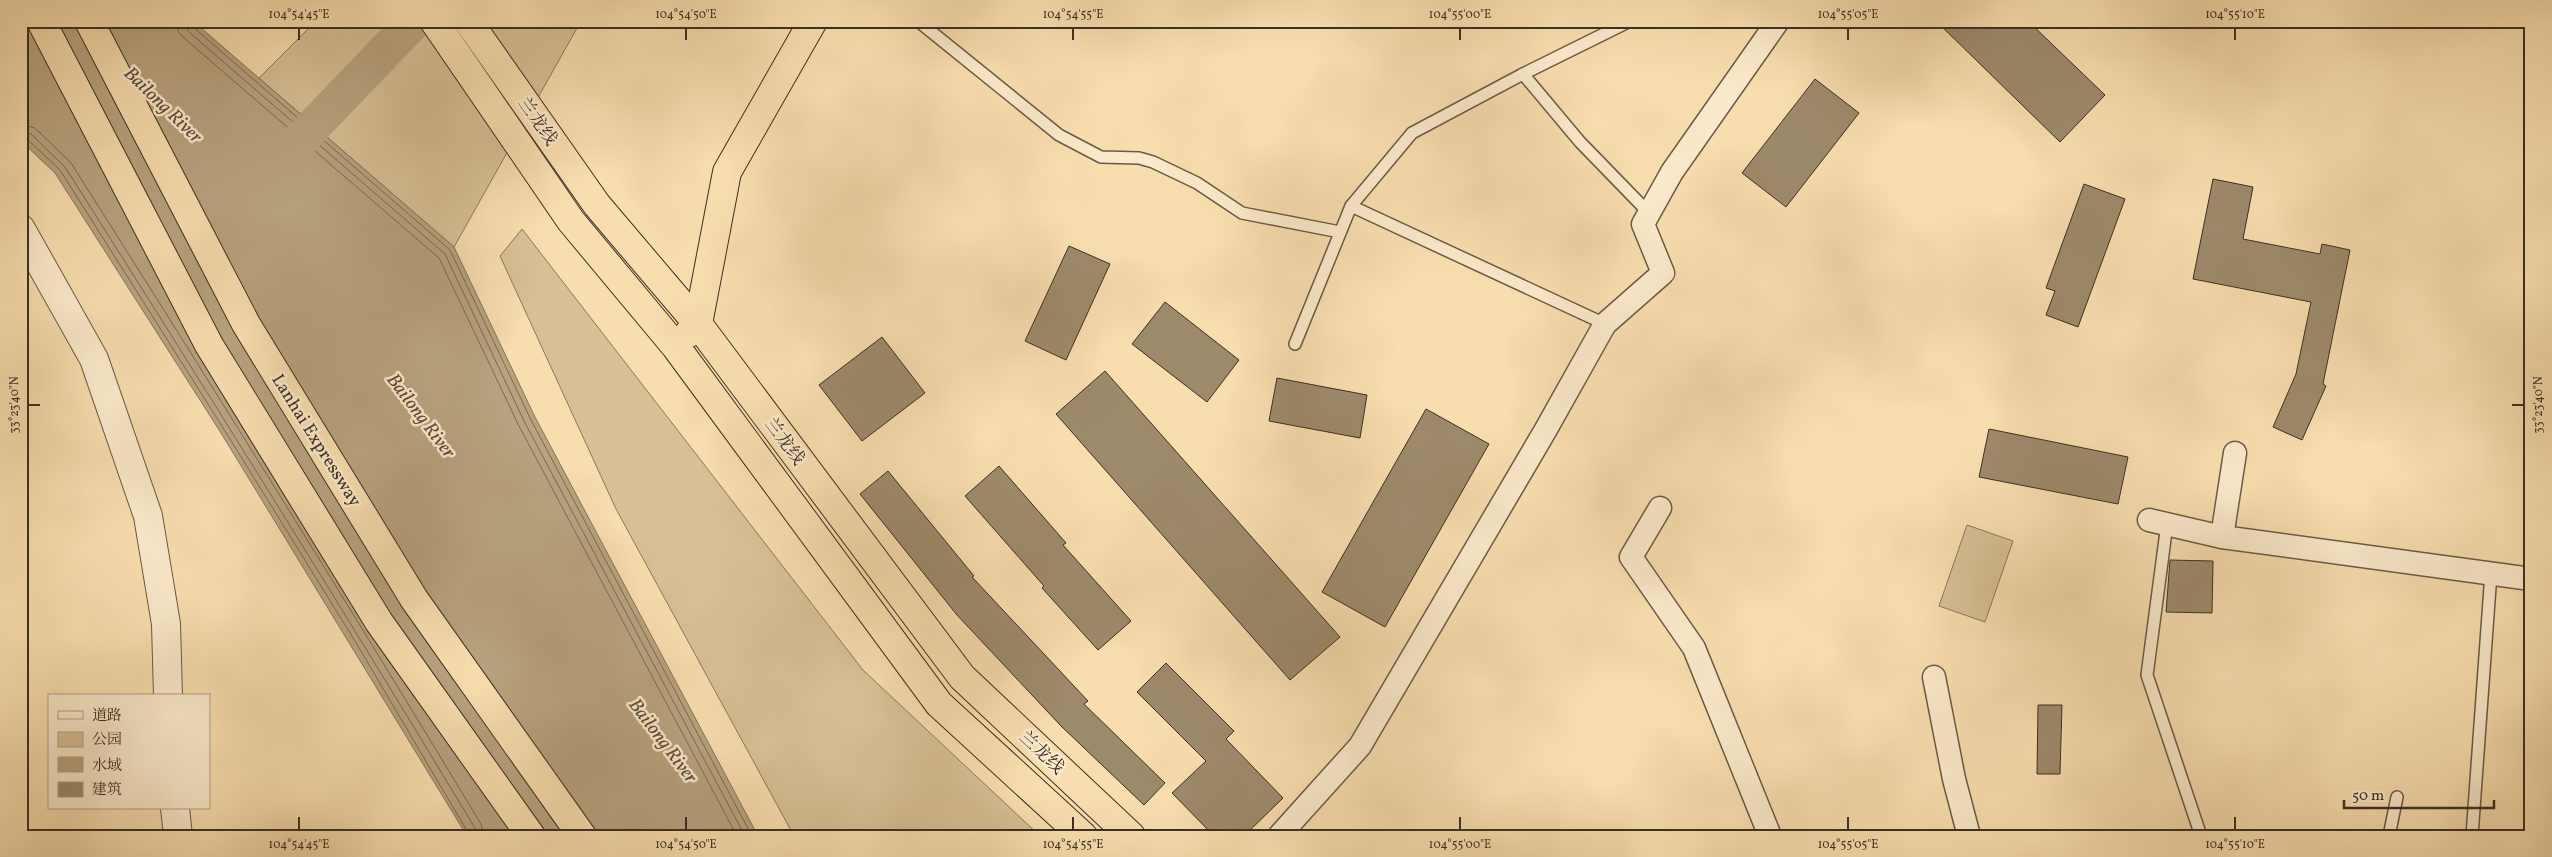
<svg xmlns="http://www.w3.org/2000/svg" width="2552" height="857" viewBox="0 0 2552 857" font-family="Vollkorn,'Noto Serif SC',serif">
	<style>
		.green { fill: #d8c096; stroke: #8a785c }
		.water { fill: #b8a27f; stroke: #86745a }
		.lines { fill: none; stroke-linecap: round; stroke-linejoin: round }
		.shore { stroke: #7a6951; stroke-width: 1 }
		.river { stroke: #b8a27f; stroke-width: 36 }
		.building { fill: #9d8a6b; stroke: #3b3023 }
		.service-casing { stroke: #6a5b46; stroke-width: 14 }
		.minor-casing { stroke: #6a5b46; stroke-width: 25 }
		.tertiary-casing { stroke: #6a5b46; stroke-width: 30 }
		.trunk-casing { stroke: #3b3023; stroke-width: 30 }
		.motorway-casing { stroke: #3b3023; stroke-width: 30 }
		.service { stroke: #fae9ca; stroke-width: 11 }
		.minor { stroke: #fae9ca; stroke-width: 22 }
		.tertiary { stroke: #fae9ca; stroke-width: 28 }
		.trunk { stroke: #f8ddae; stroke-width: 28 }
		.motorway { stroke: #f8ddae; stroke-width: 28 }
		.ticks { fill: none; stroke: #3b3023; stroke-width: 2 }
		.labels { text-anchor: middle; stroke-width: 5; stroke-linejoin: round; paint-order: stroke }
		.street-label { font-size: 18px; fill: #3b3023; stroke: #fae9ca }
		.water-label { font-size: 19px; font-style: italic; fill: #5a4c3a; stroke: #fae9ca }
		.neatline { fill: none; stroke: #3b3023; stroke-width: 2 }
		.ticks-label { font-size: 12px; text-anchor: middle; fill: #3b3023 }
	</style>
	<rect width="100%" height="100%" fill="#f8ddae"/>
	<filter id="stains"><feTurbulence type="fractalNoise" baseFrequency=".004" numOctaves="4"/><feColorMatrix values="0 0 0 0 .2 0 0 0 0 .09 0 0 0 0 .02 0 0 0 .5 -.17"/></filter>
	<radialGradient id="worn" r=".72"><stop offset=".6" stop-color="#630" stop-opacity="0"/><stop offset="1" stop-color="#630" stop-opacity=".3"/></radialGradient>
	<g class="green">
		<polygon points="316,21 581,21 454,247 259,78"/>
		<polygon points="522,229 863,670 1040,836 794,836 616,509 500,256"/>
		<polygon points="1967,525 2013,541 1985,622 1939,606"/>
	</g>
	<polygon class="water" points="21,21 193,21 454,247 535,417 758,836 467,836 221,433 55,173 21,141"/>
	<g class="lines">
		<g class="shore">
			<polyline points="177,21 178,31 184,38 439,258 519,426 737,836"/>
			<polyline points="184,21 189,32 445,254 525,423 745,836"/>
			<polyline points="191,21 193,27 450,250 531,420 752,836"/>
			<path d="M21,124L35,128L71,163C210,382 347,602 481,824L484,836"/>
			<path d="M21,131L31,134L65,167C204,386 341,606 475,828L477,836"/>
			<polyline points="21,138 27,139 60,170 225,431 355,641 470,836"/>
		</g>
		<polyline class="river" points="279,162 414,21"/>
	</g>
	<g class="building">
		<polygon points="1936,21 2028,21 2105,95 2060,142"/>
		<polygon points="1815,79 1859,113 1786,207 1742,173"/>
		<polygon points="2213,179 2253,187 2243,239 2320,254 2322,244 2350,250 2323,384 2326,386 2302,440 2273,427 2296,374 2311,302 2193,279"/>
		<polygon points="2084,184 2125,199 2078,327 2046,315 2055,291 2046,288"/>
		<polygon points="1069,246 1110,264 1066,360 1025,341"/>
		<polygon points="1165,302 1239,360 1207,402 1132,344"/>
		<polygon points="882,337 925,393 862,441 819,385"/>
		<polygon points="1105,371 1340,637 1290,680 1056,414"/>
		<polygon points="1277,378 1367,395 1360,438 1269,421"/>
		<polygon points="1426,409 1489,444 1385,627 1322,592"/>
		<polygon points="1989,429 2128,457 2118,504 1979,477"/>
		<polygon points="999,466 1066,543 1063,545 1131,621 1098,650 1042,588 1044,586 965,496"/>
		<polygon points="888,471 974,576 972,577 1088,701 1084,704 1165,783 1144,805 1061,726 957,615 860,494"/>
		<polygon points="2170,560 2213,561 2212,613 2166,612"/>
		<polygon points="1166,663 1234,731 1226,739 1283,798 1244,836 1214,836 1172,793 1206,761 1137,692"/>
		<polygon points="2038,705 2062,705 2060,774 2037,774"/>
	</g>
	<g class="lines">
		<defs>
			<g id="service">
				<polyline points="918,21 1059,135 1101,157 1139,158 1153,162 1197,183 1242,213 1340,232"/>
				<polyline points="1523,74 1580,142 1649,213"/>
				<polyline points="1351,206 1412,133 1523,74 1630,21"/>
				<polyline points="1295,344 1351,206 1605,324"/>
				<polyline points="2167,524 2147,675 2201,836"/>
				<polyline points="2389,836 2397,797"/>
				<polyline points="2472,836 2491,573"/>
			</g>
			<g id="minor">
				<polyline points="1660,508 1631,557 1694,648 1770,836"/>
				<polyline points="2149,520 2222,537 2531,579"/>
				<polyline points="2222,537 2235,453"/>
				<polyline points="1934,677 1954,779 1969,836"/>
				<polyline points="1279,836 1360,746 1545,431 1605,324 1663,273 1643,224 1672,172 1778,21"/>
			</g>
			<g id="tertiary">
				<polyline points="21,229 94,359 148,516 166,624 168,696"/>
				<polyline points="175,808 178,836"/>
			</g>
			<g id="trunk">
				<polyline points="434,21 571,221 676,347 939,704 1083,836"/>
				<polyline points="468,21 597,205 698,324 962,677 1131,836"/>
				<polyline points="689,333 698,324 727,172 813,21"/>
			</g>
			<g id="motorway">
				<polyline points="41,21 209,345 379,622 531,836"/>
				<polyline points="89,21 246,324 414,599 582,836"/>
			</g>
		</defs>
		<use href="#service" class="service-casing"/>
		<use href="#minor" class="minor-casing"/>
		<use href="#tertiary" class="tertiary-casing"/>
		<use href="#trunk" class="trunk-casing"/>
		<use href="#motorway" class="motorway-casing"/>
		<use href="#service" class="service"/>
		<use href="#minor" class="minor"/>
		<use href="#tertiary" class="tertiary"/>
		<use href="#trunk" class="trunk"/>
		<use href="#motorway" class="motorway"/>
	</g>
	<path class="ticks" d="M299,28V40M686,28V40M1073,28V40M1460,28V40M1848,28V40M2235,28V40M28,405H40M2512,405H2524M299,817V830M686,817V830M1073,817V830M1460,817V830M1848,817V830M2235,817V830"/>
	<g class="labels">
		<g class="street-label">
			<text transform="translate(538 121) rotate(55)" y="6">兰龙线</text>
			<text transform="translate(317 440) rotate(58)" y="6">Lanhai Expressway</text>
			<text transform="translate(785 441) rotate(53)" y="6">兰龙线</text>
			<text transform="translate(1042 752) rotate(43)" y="6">兰龙线</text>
		</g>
		<g class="water-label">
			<text transform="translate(164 104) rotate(44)" y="7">Bailong River</text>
			<text transform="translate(422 415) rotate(53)" y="7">Bailong River</text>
			<text transform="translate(664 740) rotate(53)" y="7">Bailong River</text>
		</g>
	</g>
	<rect width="2552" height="857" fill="none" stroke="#f8ddae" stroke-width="55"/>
	<rect x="48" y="694" width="162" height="115" fill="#fae9ca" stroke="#ae9f87"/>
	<rect x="58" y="711" width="25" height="8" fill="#fae9ca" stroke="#ae9f87"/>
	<text x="92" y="720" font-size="15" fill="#3b3023">道路</text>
	<rect x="58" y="732" width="25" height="15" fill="#d8c096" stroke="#ae9f87"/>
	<text x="92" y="744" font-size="15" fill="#3b3023">公园</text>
	<rect x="58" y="757" width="25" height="15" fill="#b8a27f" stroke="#ae9f87"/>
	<text x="92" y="770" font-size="15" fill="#3b3023">水域</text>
	<rect x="58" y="782" width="25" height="15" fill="#9d8a6b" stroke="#ae9f87"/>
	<text x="92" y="794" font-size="15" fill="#3b3023">建筑</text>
	<path d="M2344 800v8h150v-8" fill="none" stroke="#3b3023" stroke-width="2.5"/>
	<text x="2352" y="800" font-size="15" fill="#3b3023" stroke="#fae9ca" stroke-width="4" paint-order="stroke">50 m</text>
	<rect x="28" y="28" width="2496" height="802" class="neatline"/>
	<g class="ticks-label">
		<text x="299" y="18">104°54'45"E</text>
		<text x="686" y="18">104°54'50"E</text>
		<text x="1073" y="18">104°54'55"E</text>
		<text x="1460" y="18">104°55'00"E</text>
		<text x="1848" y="18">104°55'05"E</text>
		<text x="2235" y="18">104°55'10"E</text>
		<text transform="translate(14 405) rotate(-90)" y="4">33°23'40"N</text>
		<text transform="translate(2538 405) rotate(-90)" y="4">33°23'40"N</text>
		<text x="299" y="848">104°54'45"E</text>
		<text x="686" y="848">104°54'50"E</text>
		<text x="1073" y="848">104°54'55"E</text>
		<text x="1460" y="848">104°55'00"E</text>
		<text x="1848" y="848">104°55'05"E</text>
		<text x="2235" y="848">104°55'10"E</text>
	</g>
	<rect width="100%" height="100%" filter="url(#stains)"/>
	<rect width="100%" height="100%" fill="url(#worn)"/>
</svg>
